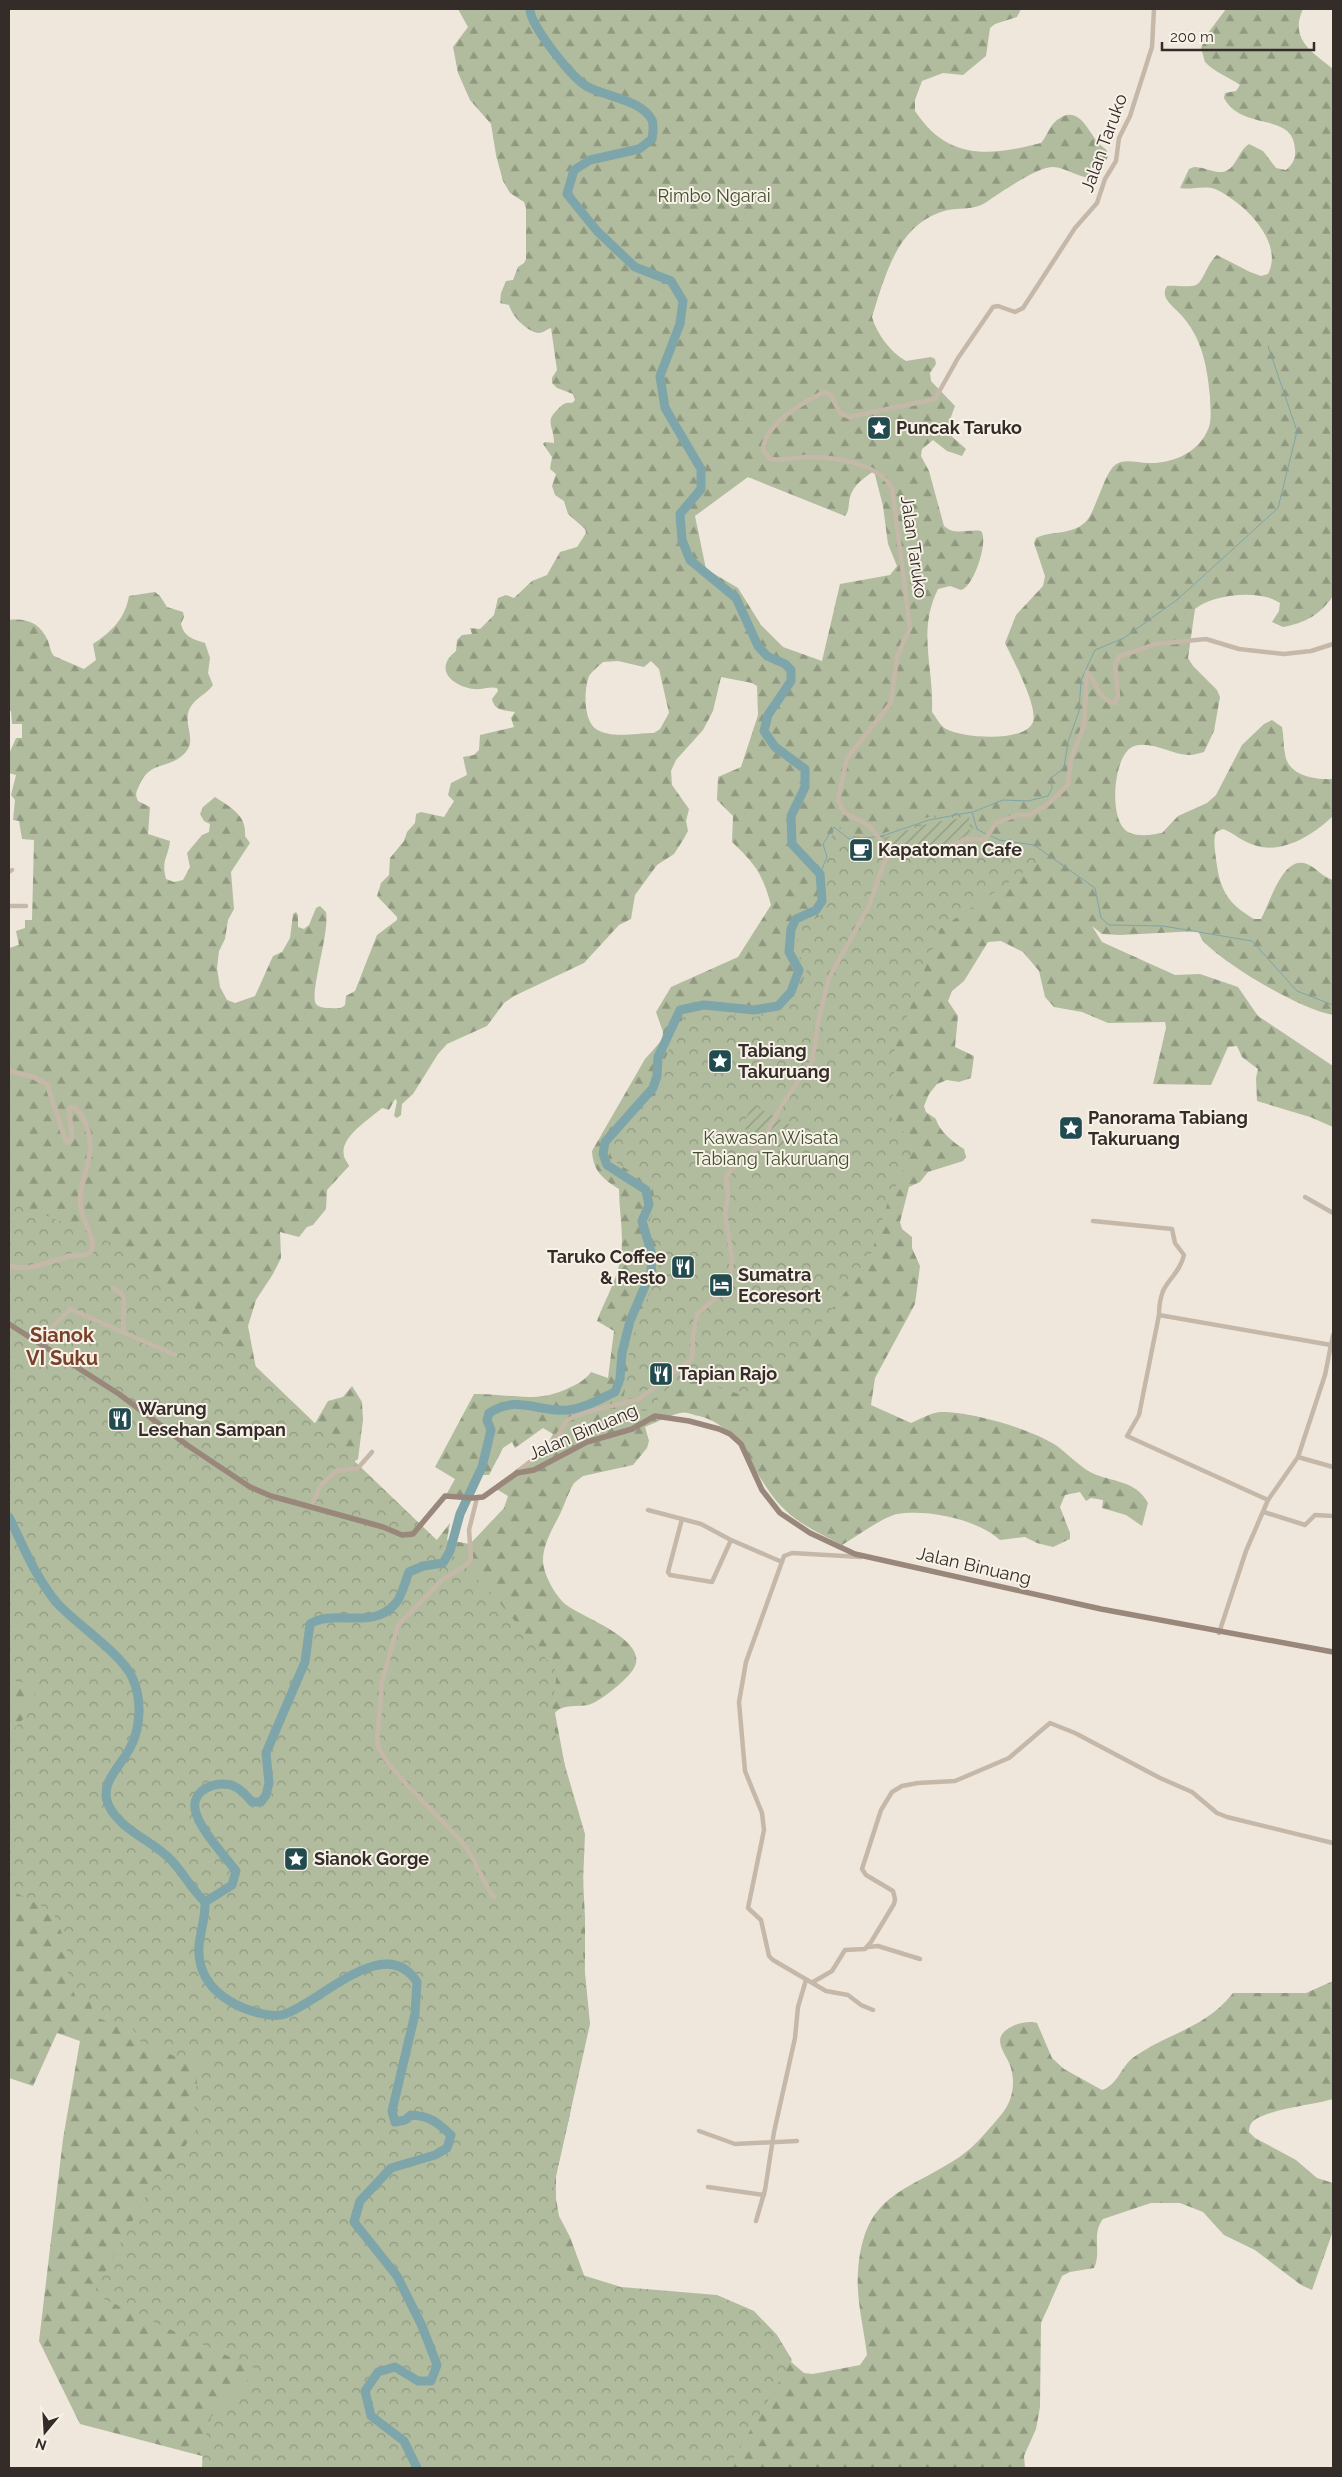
<svg xmlns="http://www.w3.org/2000/svg" width="1342" height="2477" viewBox="0 0 1342 2477" font-family="Raleway,sans-serif">
	<style>
		.forest { fill: url(#forest-firs); fill-rule: evenodd }
		.park { fill: url(#park-crowns) }
		.garden { fill: url(#garden-furrows) }
		.lines { fill: none; stroke-linecap: round; stroke-linejoin: round }
		.stream { stroke: #7ea5a9; stroke-width: 1 }
		.river { stroke: #7ea5a9; stroke-width: 9 }
		.minor { stroke: #c6b8a9; stroke-width: 4.5 }
		.tertiary { stroke: #c6b8a9; stroke-width: 5 }
		.secondary { stroke: #99877b; stroke-width: 5.5 }
		.labels { text-anchor: middle; stroke-width: 4; stroke-linejoin: round; paint-order: stroke }
		.street-label { font-size: 18px; fill: #342c28; stroke: #f7f1e7 }
		.park-label { font-size: 18px; fill: #414f2e; stroke: #f7f1e7 }
		.poi-label { font-size: 18px; font-weight: bold; fill: #342c28; stroke: #f7f1e7; text-anchor: start }
		.quarter-label { font-size: 20px; font-weight: bold; fill: #7a412a; stroke: #f7f1e7 }
	</style>
	<defs>
		<pattern id="forest-firs" width="22" height="20" patternUnits="userSpaceOnUse" patternTransform="scale(1.25)"><rect width="22" height="20" fill="#b0bc9d"/><path d="M5 1l3.5 6h-7zM16 11l3.5 6h-7z" fill="#909980"/></pattern>
		<pattern id="park-crowns" width="20" height="18" patternUnits="userSpaceOnUse" patternTransform="scale(1.25)"><rect width="20" height="18" fill="#b0bc9d"/><path d="M2 6a3 3 0 1 1 6 0M12 15a3 3 0 1 1 6 0" fill="none" stroke="#909980"/></pattern>
		<pattern id="garden-furrows" width="10" height="10" patternUnits="userSpaceOnUse" patternTransform="scale(1.25)"><rect width="10" height="10" fill="#b0bc9d"/><path d="M-1 1l2-2M0 10L10 0M9 11l2-2" fill="none" stroke="#909980"/></pattern>
	</defs>
	<rect width="100%" height="100%" fill="#efe7dc"/>
	<g class="forest">
		<path d="M458,9H1021L1017,17L995,24L990,28L986,56L963,75L943,73L922,81L915,100V111C948,161 990,156 1041,143C1047,136 1050,125 1057,120C1077,104 1087,128 1096,140C1099,145 1104,147 1107,151L1108,156L1100,175C1088,185 1066,166 1052,167C1035,168 1000,193 985,203C972,211 957,207 944,211C897,225 885,276 872,317C877,334 890,352 906,361L931,357L935,359L936,364L930,373L931,381L955,406L948,425V433L966,449L962,456L947,451L933,440L922,449L921,456L929,471L944,526C955,536 967,529 981,531C989,540 974,587 961,590L950,586L938,589C917,632 934,666 932,712C936,717 940,726 946,729C962,738 1025,743 1033,722C1038,706 1013,660 1005,643L1016,615L1043,586L1045,576L1034,543L1036,538C1052,530 1075,536 1088,519C1096,508 1106,471 1115,465C1124,458 1137,463 1148,463C1173,464 1200,452 1209,427C1212,418 1210,406 1210,397C1207,363 1201,332 1174,308C1168,302 1161,295 1167,286C1175,285 1188,288 1196,285C1204,281 1207,263 1217,255L1250,272L1261,276L1268,274C1285,241 1242,201 1215,189C1205,185 1191,190 1180,188L1189,169L1194,167C1203,167 1210,171 1218,172C1236,174 1237,151 1249,144L1263,151L1276,168L1286,170C1293,164 1296,158 1295,149C1293,111 1242,132 1224,98L1225,93L1236,91L1240,85C1230,78 1213,71 1205,62L1201,48L1208,33L1226,9H1303C1289,39 1312,52 1333,69V596C1320,615 1305,623 1283,627L1272,622L1279,611L1280,603C1260,589 1213,594 1195,609L1188,658L1193,666L1217,690L1220,697L1214,731L1204,752C1199,753 1194,755 1189,755C1172,755 1149,739 1132,747C1113,757 1108,821 1128,832C1138,837 1151,835 1162,833L1178,816L1207,803L1216,795L1242,745L1264,724L1272,720L1282,727C1284,736 1283,745 1285,754C1288,776 1315,780 1333,779V816C1313,835 1282,855 1254,845C1243,842 1234,833 1223,829L1216,832C1213,840 1215,850 1216,859C1220,890 1227,903 1254,919H1261C1270,903 1283,854 1307,864C1317,868 1322,877 1333,880V1015C1300,1009 1231,968 1206,944C1202,941 1200,935 1198,931L1120,935L1102,934L1092,926L1102,942L1175,975L1200,974L1238,987L1258,1016L1333,1066V1127L1310,1117L1257,1101L1256,1078L1258,1069L1242,1057L1237,1046L1228,1047L1211,1085L1153,1084L1166,1028L1165,1022L1108,1023L1082,1012L1054,1007L1045,997L1039,971L1023,952L1001,941L988,942L964,981L952,991L948,1001L958,1016L955,1047L974,1056L971,1078L959,1082L947,1080L937,1084L929,1094L924,1106L926,1112L936,1119C939,1131 954,1143 964,1149L966,1157L963,1161L928,1172L920,1182L909,1187L900,1222L902,1229L912,1237V1248L920,1266L915,1304L875,1378L871,1405L911,1423C920,1419 931,1413 940,1412C970,1411 1032,1429 1057,1446C1068,1454 1078,1465 1090,1472C1112,1483 1135,1479 1148,1503L1142,1526L1126,1515L1102,1508L1103,1500L1091,1498L1086,1501L1080,1492L1065,1495L1060,1507L1070,1533V1539L1053,1547L1037,1543L1025,1537L1000,1540C977,1519 927,1509 897,1514C885,1516 854,1538 842,1545C821,1534 798,1524 781,1506C753,1477 742,1426 699,1416C693,1415 686,1411 680,1413C668,1416 657,1422 645,1427L649,1441L647,1448L633,1465L583,1476L574,1483C568,1493 565,1504 560,1514C553,1528 543,1544 543,1560C543,1574 555,1595 565,1604C581,1617 650,1640 634,1668C629,1678 602,1700 591,1704C579,1708 563,1703 555,1713L582,1857L585,1918V1965L570,2114L556,2175V2199L559,2216L570,2237L588,2286L776,2349L804,2373L813,2374L860,2365L867,2355C864,2328 856,2300 858,2272C864,2194 902,2194 958,2158C975,2147 988,2130 1001,2115C1013,2100 1016,2083 1010,2065C1007,2057 1000,2049 1000,2040C1001,2027 1026,2019 1037,2023L1052,2058L1064,2069L1102,2090C1118,2085 1121,2066 1134,2057C1168,2033 1206,2028 1233,1993H1306L1333,1981V2099C1313,2105 1268,2109 1253,2121C1250,2124 1249,2128 1249,2132L1255,2138L1296,2160L1317,2178L1333,2183V2231L1312,2290L1301,2285L1255,2250L1224,2235L1203,2212L1180,2203H1151L1103,2219C1091,2234 1102,2252 1094,2268L1070,2272L1062,2276L1041,2323L1040,2407L1036,2429L1024,2456L1025,2468H518L564,2348L436,1541L450,1523L447,1540L470,1544L504,1508L508,1496L493,1487L546,1447L553,1434L543,1428L515,1448L512,1442L503,1448L489,1475H479L466,1497L446,1495L455,1479L435,1467L474,1394C504,1393 533,1403 562,1391C573,1386 584,1382 591,1372L608,1378L614,1331L597,1321C605,1299 618,1279 621,1255C624,1234 619,1211 619,1189C603,1179 593,1171 592,1151L645,1059L662,1040L663,1032L656,1012L671,987L738,957L771,905C762,873 756,865 732,842L733,816L717,800L718,777L741,767L758,715L757,686L752,683L721,677L713,711L703,730L676,760L671,771L672,785L689,809L686,821L688,831L683,840L674,854L657,865L635,895L631,919L619,925L584,963L514,996L504,1003L487,1026L447,1044L438,1054L413,1094L402,1104L401,1115L397,1118L394,1116L397,1101L395,1099L389,1110L382,1108C370,1119 339,1137 344,1156C345,1161 348,1162 349,1166L327,1190L326,1209L313,1225L307,1227L299,1237L280,1232L281,1258L273,1274L256,1300L248,1326L259,1384L314,1425L328,1401L343,1397L352,1386L362,1402L363,1420L358,1459L349,1465L9,1263V948L19,945L16,931L25,928V920H32L34,840L22,839L19,821L13,820L15,800L11,795L16,775L9,773V754L16,738H22V724H12L11,711H9V620C27,618 40,623 48,641C50,646 50,651 54,656L84,669L96,660L93,644C111,632 125,619 129,596L155,592L160,596L167,607L183,612L184,617L181,624C184,637 193,639 205,643L210,658L208,673L213,685C206,695 194,698 189,710C183,725 198,741 184,754C167,770 150,760 139,786C136,792 135,795 138,801L150,807L148,834L170,841C168,858 161,860 166,879L174,882L183,880L190,867L187,853L202,835L209,832L210,824L204,821L200,814L203,807L215,797C230,807 247,815 245,836L250,843L231,872L234,909L228,920L225,939L219,951L217,968L220,987L227,1000L235,1003L255,996L273,956L282,952L290,938L293,914L296,912L298,915V927L304,929L309,925L316,908L320,906L326,912C330,932 309,994 316,1004C319,1008 326,1008 331,1008C336,1009 341,1009 345,1005L346,996L355,991L377,935L397,920V917L377,896L381,883L389,875L390,858L404,841L407,832L415,823L416,814L421,812L444,817L454,801L448,795L451,783L467,775L463,757L474,755L479,750L480,735L514,727L511,718L515,712C505,710 494,711 492,699L498,691L497,688C490,686 482,690 474,689C452,686 433,669 456,651L457,640L462,635L472,634L470,628L480,629L494,615L498,598L506,595L514,598L532,581L547,575L560,552L577,547L586,533L585,529L568,514L564,501L555,495L552,486L556,474L550,469L552,457L543,444L545,442L554,443C554,426 544,422 558,409C563,404 565,402 572,403L575,400L573,394L557,388L552,383V378L557,370L551,328C547,329 543,333 539,333C527,332 512,316 509,305L500,303L501,293L506,281L513,280L518,267L524,263L526,259V208L524,202L510,193L503,181L496,155L491,124L470,100L458,73L453,47L468,27ZM874,471L883,506L888,544L897,566L890,575L840,584L822,661L783,647L761,625L738,588L706,569L695,516L748,477L845,516C850,510 848,504 850,497C854,484 864,478 874,471ZM618,661L644,667L651,661L659,669L669,713L660,729L654,733C637,733 610,739 596,729C583,720 584,689 589,676C592,671 599,666 603,662Z"/>
		<polygon points="9,1586 366,2112 221,2461 80,2424 39,2341 63,2139 80,2041 57,2033 33,2086 9,2078"/>
	</g>
	<g class="park">
		<path d="M971,809L973,833L994,844L1029,848L1043,859L940,929L895,1047L892,1118L915,1147L888,1202L868,1263L788,1365L742,1395L693,1379L673,1383L647,1411L621,1409L627,1380L629,1354L637,1323L658,1274L659,1255L649,1222L656,1205L652,1186L613,1160L610,1154L611,1145L659,1091L664,1078L665,1059L684,1016L705,1012L754,1017L782,1012L797,995L807,970L797,950L798,931L801,925L820,916L829,903L823,872L835,824L839,825L844,833C870,845 904,824 928,817C942,813 957,812 971,809Z"/>
		<polygon points="9,1200 117,1245 198,1311 490,1591 557,1672 551,1718 585,1834 581,1932 590,2024 553,2190 563,2242 560,2268 621,2287 717,2295 754,2311 777,2335 792,2360 728,2468 202,2468 203,2446 211,2417 258,2370 93,2294 146,2196 197,2130 195,2100 199,2061 174,2056 140,2041 130,2024 111,2023 93,2016 91,2002 75,1996 68,1975 67,1946 53,1912 18,1894 9,1885 9,1734 27,1715 38,1685 9,1680"/>
	</g>
	<g class="garden">
		<polygon points="969,817 970,834 943,846 892,849 883,838 930,823"/>
		<polygon points="753,1105 796,1128 784,1150 741,1127"/>
	</g>
	<g class="lines">
		<g class="stream">
			<polyline points="973,812 1003,800 1028,801 1048,796 1052,788 1051,778 1064,768 1068,742 1079,711 1081,680 1095,650 1124,638 1178,599 1278,508 1297,431 1268,346"/>
			<polyline points="989,835 999,840 1034,845 1095,888 1101,918 1109,925 1163,926 1252,941 1297,991 1333,1005"/>
			<polyline points="879,837 929,820 972,812 977,829 986,834"/>
			<polyline points="820,874 827,857 823,844 834,827 849,839 875,837"/>
		</g>
		<g class="river">
			<path d="M9,1517C23,1546 36,1578 57,1603C76,1624 122,1654 132,1677C142,1698 141,1726 131,1746C123,1764 99,1782 108,1804C120,1831 154,1841 172,1861C184,1874 192,1890 205,1902C206,1925 194,1943 201,1966C206,1984 218,1995 235,2004C246,2010 272,2019 285,2014C322,2001 385,1932 417,1982L415,2014L392,2111L395,2122L405,2120L411,2115C430,2116 437,2122 451,2135L447,2148L435,2155L391,2168L360,2201L354,2222L397,2276L422,2326L437,2365L431,2381H418L395,2367L378,2372L365,2391L371,2416L404,2441L417,2468"/>
			<path d="M205,1902L232,1885L236,1871C225,1856 198,1828 195,1809C192,1790 215,1781 231,1785C240,1788 246,1795 252,1802H261L266,1795L269,1783L266,1753L305,1662L310,1624C334,1608 372,1631 395,1604C402,1597 405,1581 409,1572L423,1566L443,1563L450,1551L460,1514L482,1467L491,1430L487,1420L489,1413C519,1394 538,1413 568,1410C585,1408 600,1399 615,1392L620,1379L622,1353L630,1321L651,1272L652,1255L642,1221L649,1205L646,1190L607,1165L603,1154L605,1142L653,1088L657,1076L658,1057L680,1010L704,1005L754,1010L778,1006L791,992L799,970L789,952L791,929L796,919L816,910L822,901L820,874L792,844L791,816L805,787V769L775,747L764,731L768,715L791,681V670L785,664L767,656L758,646L736,598L690,560L682,540L680,514L701,489V469L665,408L660,376L680,324L683,301L671,281L635,267L597,231L567,194L574,170L590,160L639,149L652,139C653,133 654,125 652,120C642,100 607,97 588,87C574,81 529,24 530,9"/>
		</g>
		<g class="minor">
			<path d="M888,852L944,848L967,839H985L996,823L1017,815H1029L1047,805L1068,785L1071,758L1084,726L1087,672C1098,682 1097,700 1115,703L1118,696L1115,663L1120,656L1156,644L1206,639L1239,649L1284,654L1311,651L1333,644"/>
			<polyline points="9,872 12,870"/>
			<polyline points="9,906 26,906"/>
			<polyline points="1305,1197 1333,1213"/>
			<path d="M1093,1221L1172,1229L1175,1243L1184,1255C1180,1272 1169,1278 1163,1291C1160,1299 1159,1307 1159,1315L1139,1415L1127,1436L1268,1500"/>
			<polyline points="113,1288 121,1293 124,1299 123,1331"/>
			<polyline points="1159,1315 1331,1345"/>
			<polyline points="38,1342 70,1309 175,1355"/>
			<polyline points="1298,1457 1333,1467"/>
			<path d="M518,1472L554,1442L567,1420L587,1412L639,1399L692,1359L693,1335L697,1314L724,1291L730,1279L732,1258L725,1213L728,1197L726,1177L733,1168L760,1146L781,1106L812,1062L819,1018L829,978L869,906L888,852L871,827L844,812L838,800L847,758L891,703L897,657L910,628L892,488C878,463 835,457 808,457C795,457 783,461 770,459L763,450C764,424 804,402 824,392L831,395L840,413L849,417L935,399L958,358L993,307L998,306L1015,312L1023,308L1075,228L1097,203L1105,179L1116,161L1119,138L1130,116L1152,47L1154,9"/>
			<path d="M477,1498L469,1530L471,1558L469,1563L441,1581L398,1625L382,1682L377,1743C380,1763 445,1822 461,1841C475,1857 481,1880 494,1897"/>
			<polyline points="311,1507 321,1485 336,1471 358,1468 372,1452"/>
			<polyline points="648,1510 701,1524 731,1540 782,1562"/>
			<polyline points="1264,1512 1305,1525 1315,1515 1333,1516"/>
			<polyline points="682,1519 668,1572 670,1575 712,1582 731,1540"/>
			<polyline points="861,1557 792,1553 784,1556 746,1662 739,1702 745,1771 762,1813 764,1830 748,1908 761,1920 769,1956 773,1960 826,1991 848,1995 861,2005 873,2010"/>
			<polyline points="1219,1633 1246,1551 1268,1500 1298,1457 1325,1375 1333,1335"/>
			<polyline points="868,1947 878,1946 920,1959"/>
			<polyline points="813,1982 832,1971 845,1950 865,1949 871,1942 894,1904 895,1899 893,1891 866,1875 862,1869 881,1810 892,1792 902,1786 918,1783 955,1781 1009,1758 1050,1723 1075,1733 1160,1778 1192,1792 1217,1813 1227,1817 1333,1843"/>
			<polyline points="699,2131 735,2144 797,2141"/>
			<polyline points="708,2187 764,2195"/>
			<polyline points="756,2221 765,2190 774,2132 795,2038 798,2007 806,1980"/>
		</g>
		<path class="tertiary" d="M9,1071L33,1077L47,1084L66,1142L70,1141L72,1136L69,1110L71,1107C78,1108 81,1114 84,1120C102,1157 75,1178 81,1210C83,1222 93,1233 93,1246C92,1249 92,1251 90,1253C84,1257 76,1255 70,1256C49,1261 31,1272 9,1266"/>
		<polyline class="secondary" points="9,1324 119,1394 187,1445 250,1487 271,1496 383,1527 402,1535 413,1534 445,1496 473,1498 483,1497 517,1473 534,1470 587,1442 632,1429 655,1416 689,1421 719,1429 730,1434 741,1444 762,1490 780,1513 810,1533 855,1554 1101,1609 1333,1652"/>
	</g>
	<defs>
		<symbol id="sight-square" viewBox="-11 -11 22 22"><rect x="-9" y="-9" width="18" height="18" rx="4" fill="#224b50" stroke="#f7f1e7"/><path d="M0-6L1.8-2.2L6-1.7L2.9 1.2L3.7 5.4L0 3.3L-3.7 5.4L-2.9 1.2L-6-1.7L-1.8-2.2Z" fill="#fff"/></symbol>
		<symbol id="cafe-square" viewBox="-11 -11 22 22"><rect x="-9" y="-9" width="18" height="18" rx="4" fill="#224b50" stroke="#f7f1e7"/><path d="M-5.5-4.5H6V0H3Q3 3.5 0 3.5H-2.5Q-5.5 3.5-5.5 0ZM3-3.2v2h1.7v-2ZM-6 4.5H4V6H-6Z" fill="#fff"/></symbol>
		<symbol id="restaurant-square" viewBox="-11 -11 22 22"><rect x="-9" y="-9" width="18" height="18" rx="4" fill="#224b50" stroke="#f7f1e7"/><path d="M-5-6h1v4h1v-4h1v4h1v-4h1v5L-1.5 .5V6h-2V.5L-5-1ZM5-6V6H3V1.5H1.5Q1.5-4 5-6Z" fill="#fff"/></symbol>
		<symbol id="hotel-square" viewBox="-11 -11 22 22"><rect x="-9" y="-9" width="18" height="18" rx="4" fill="#224b50" stroke="#f7f1e7"/><path d="M-6-4.5h1.5V1H6V5H4.5V3h-9V5H-6ZM-4 0a1.8 1.8 0 1 1 3.6 0ZM.5 0V-2.5h3Q6-2.5 6 0Z" fill="#fff"/></symbol>
	</defs>
	<g fill-rule="evenodd">
		<use href="#sight-square" x="865" y="414" width="28" height="28"/>
		<use href="#cafe-square" x="847" y="836" width="28" height="28"/>
		<use href="#sight-square" x="706" y="1047" width="28" height="28"/>
		<use href="#sight-square" x="1057" y="1114" width="28" height="28"/>
		<use href="#restaurant-square" x="669" y="1253" width="28" height="28"/>
		<use href="#hotel-square" x="707" y="1271" width="28" height="28"/>
		<use href="#restaurant-square" x="647" y="1360" width="28" height="28"/>
		<use href="#restaurant-square" x="106" y="1405" width="28" height="28"/>
		<use href="#sight-square" x="282" y="1845" width="28" height="28"/>
	</g>
	<g class="labels">
		<g class="street-label">
			<text transform="translate(1104 143) rotate(-70)" y="6">Jalan Taruko</text>
			<text transform="translate(914 547) rotate(82)" y="6">Jalan Taruko</text>
			<text transform="translate(583 1432) rotate(-23)" y="6">Jalan Binuang</text>
			<text transform="translate(974 1566) rotate(13)" y="6">Jalan Binuang</text>
		</g>
		<g class="park-label">
			<text x="714" y="202">Rimbo Ngarai</text>
			<text x="771" y="1144">Kawasan Wisata<tspan x="771" dy="21">Tabiang Takuruang</tspan></text>
		</g>
		<g class="poi-label">
			<text x="896" y="434">Puncak Taruko</text>
			<text x="878" y="856">Kapatoman Cafe</text>
			<text x="738" y="1057">Tabiang<tspan x="738" dy="21">Takuruang</tspan></text>
			<text x="1088" y="1124">Panorama Tabiang<tspan x="1088" dy="21">Takuruang</tspan></text>
			<text x="666" y="1263" text-anchor="end">Taruko Coffee<tspan x="666" dy="21">&amp; Resto</tspan></text>
			<text x="738" y="1281">Sumatra<tspan x="738" dy="21">Ecoresort</tspan></text>
			<text x="678" y="1380">Tapian Rajo</text>
			<text x="138" y="1415">Warung<tspan x="138" dy="21">Lesehan Sampan</tspan></text>
			<text x="314" y="1865">Sianok Gorge</text>
		</g>
		<g class="quarter-label">
			<text x="62" y="1342">Sianok<tspan x="62" dy="23">VI Suku</tspan></text>
		</g>
	</g>
	<rect width="1342" height="2477" fill="none" stroke="#342c28" stroke-width="20"/>
	<g transform="translate(45 2432) rotate(198)" stroke="#f7f1e7" stroke-width="4" paint-order="stroke">
	<path d="M0-4L9 19L0 12L-9 19Z" fill="#342c28"/>
	<text y="-8" font-size="14" font-weight="bold" text-anchor="middle" fill="#342c28">N</text>
	</g>
	<path d="M1162 42v8h152v-8" fill="none" stroke="#342c28" stroke-width="2.5"/>
	<text x="1170" y="42" font-size="15" fill="#342c28" stroke="#f7f1e7" stroke-width="4" paint-order="stroke">200 m</text>
</svg>
